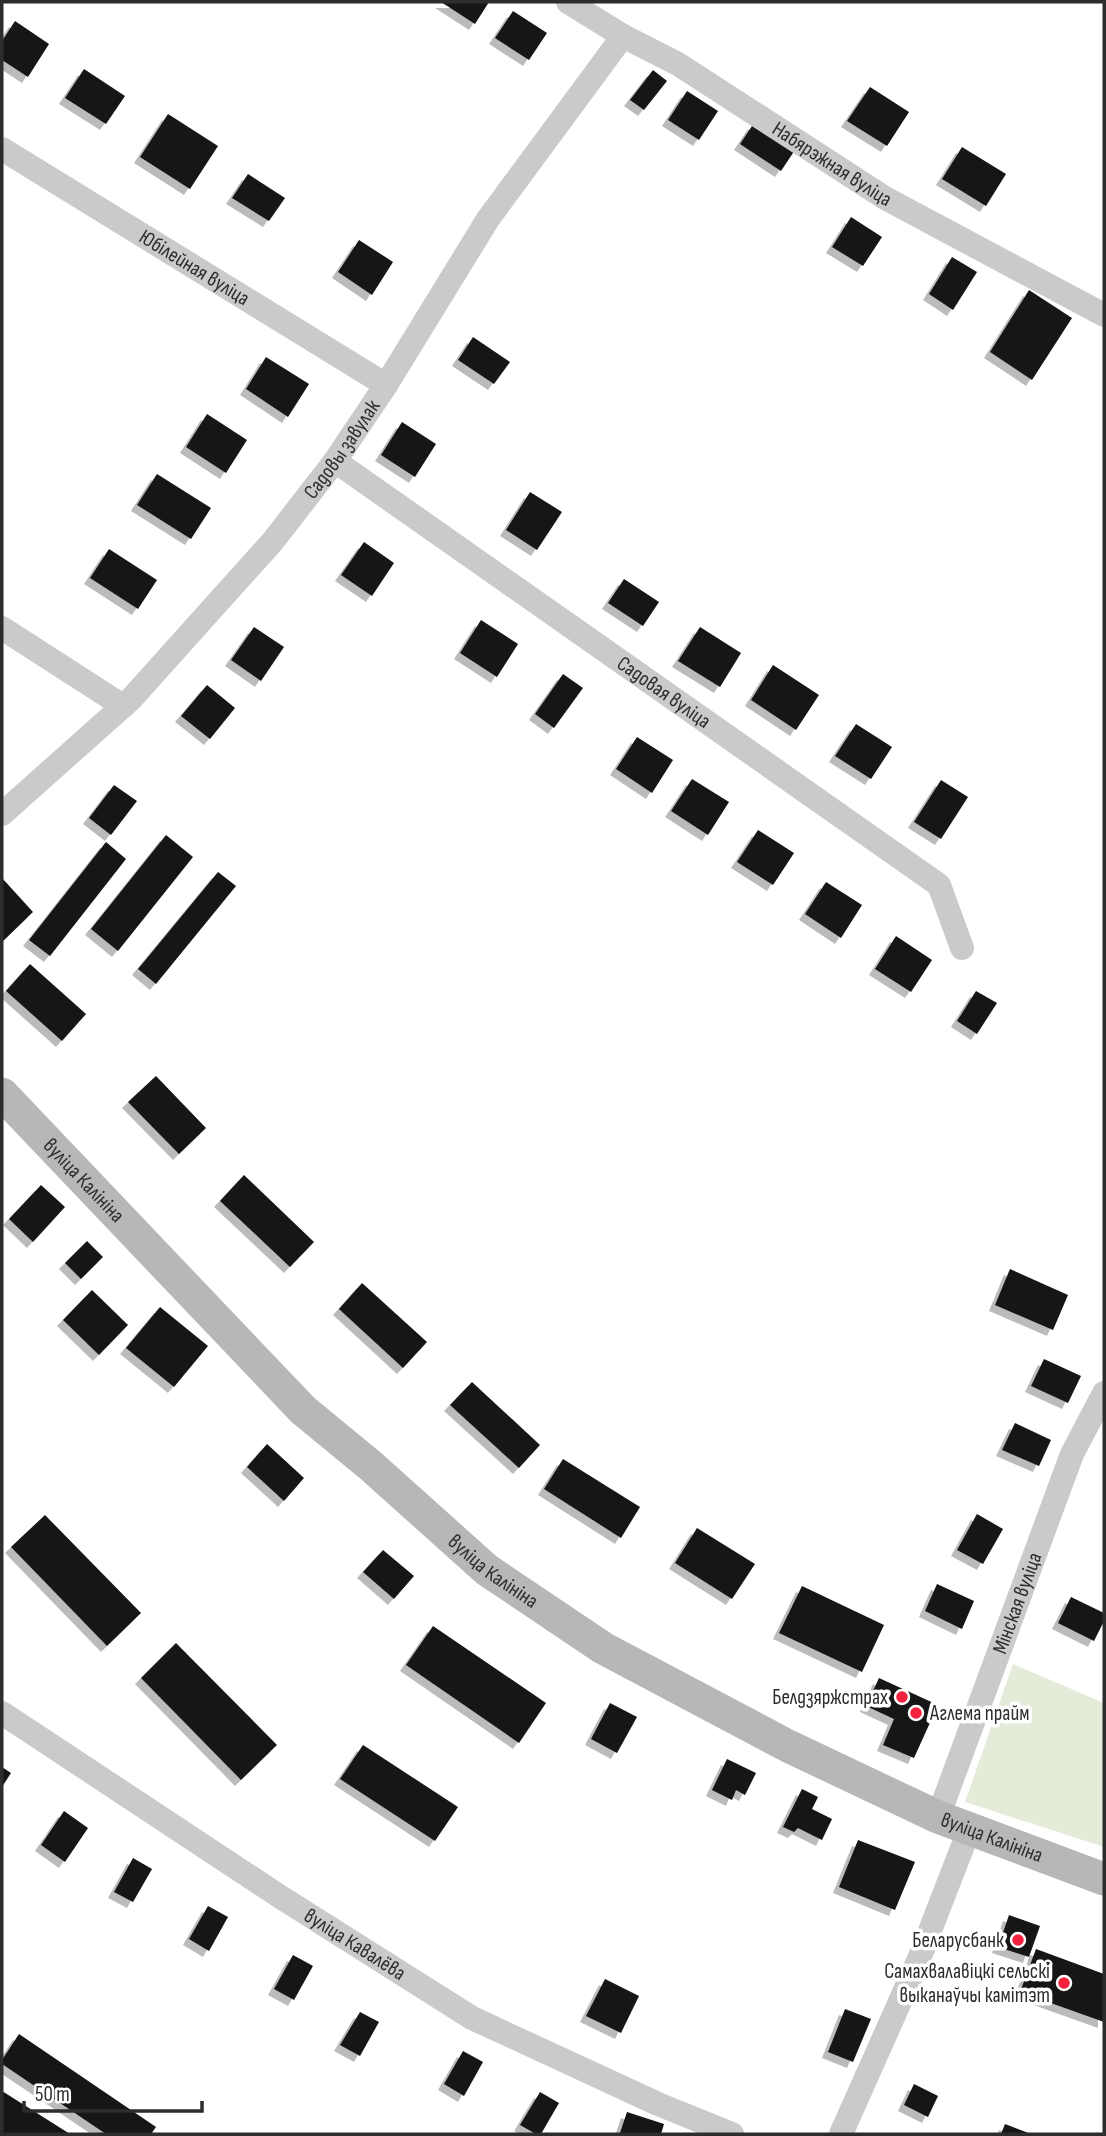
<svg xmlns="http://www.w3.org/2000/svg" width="1106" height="2136" viewBox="0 0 1106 2136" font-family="'Sofia Sans Condensed',sans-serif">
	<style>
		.green { fill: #e4ecd9 }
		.building { fill: #141414; filter: url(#shadow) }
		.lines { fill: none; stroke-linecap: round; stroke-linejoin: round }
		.street { stroke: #cacaca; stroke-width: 24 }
		.secondary { stroke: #b7b7b7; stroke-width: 33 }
		.poi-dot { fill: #f2213d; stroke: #fff; stroke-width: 2.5 }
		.labels { text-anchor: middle; stroke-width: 7; stroke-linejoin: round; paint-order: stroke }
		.street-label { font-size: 21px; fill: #2d2d2d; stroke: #fff }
		.poi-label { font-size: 21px; fill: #2d2d2d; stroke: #fff; text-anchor: end }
	</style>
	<defs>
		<filter id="shadow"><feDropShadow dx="-6" dy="6" stdDeviation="0" flood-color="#0004"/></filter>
	</defs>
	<rect width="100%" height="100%" fill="#fff"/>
	<polygon class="green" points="1013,1664 1104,1703 1104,1847 965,1802"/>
	<g class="building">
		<polygon points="441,2 489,2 475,24"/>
		<polygon points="513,11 547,33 529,60 495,38"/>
		<polygon points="15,21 49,44 28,77 2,60 2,41"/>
		<polygon points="84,69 125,96 106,124 65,98"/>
		<polygon points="653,70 667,81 644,110 630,100"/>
		<polygon points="870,87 909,112 887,146 847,121"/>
		<polygon points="687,91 718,111 699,140 668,120"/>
		<polygon points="168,114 218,146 190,189 140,157"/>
		<polygon points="754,123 795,150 781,171 740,144"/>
		<polygon points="962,147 1006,174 986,206 942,179"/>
		<polygon points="248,174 285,198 269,221 232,198"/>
		<polygon points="851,217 882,237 863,266 832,247"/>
		<polygon points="359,240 393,262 372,295 338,272"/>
		<polygon points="952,257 977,272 953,310 929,294"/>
		<polygon points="1029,290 1072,318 1032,380 990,352"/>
		<polygon points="473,337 510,362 494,384 458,360"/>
		<polygon points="266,357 309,384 288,417 246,389"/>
		<polygon points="207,414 247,440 226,473 186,447"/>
		<polygon points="402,422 436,444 415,477 381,455"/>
		<polygon points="157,474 211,508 191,539 137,505"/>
		<polygon points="530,492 562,512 537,550 506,530"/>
		<polygon points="364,542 394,563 372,596 341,575"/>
		<polygon points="109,549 157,580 138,609 90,578"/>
		<polygon points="624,579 659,602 643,626 608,603"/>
		<polygon points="481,620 518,644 497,677 460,653"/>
		<polygon points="254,627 284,647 261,681 231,660"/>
		<polygon points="700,627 741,653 720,687 678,661"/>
		<polygon points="773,665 819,695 796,730 751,700"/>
		<polygon points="563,674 583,688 554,728 535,714"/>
		<polygon points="207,685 235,708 210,739 181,716"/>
		<polygon points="856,724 892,747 871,779 835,756"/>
		<polygon points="637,737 673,760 652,793 616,769"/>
		<polygon points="692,779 729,802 708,835 671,811"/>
		<polygon points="941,780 968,797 941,839 914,822"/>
		<polygon points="114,785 137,801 111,835 89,818"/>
		<polygon points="758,830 794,853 773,885 737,862"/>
		<polygon points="166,835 193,857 118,951 91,929"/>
		<polygon points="106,842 126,859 50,956 29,940"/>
		<polygon points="218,872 236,886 156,984 138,969"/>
		<polygon points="2,878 33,912 2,942"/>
		<polygon points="826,882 862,905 841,938 805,914"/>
		<polygon points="896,936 932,960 911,992 875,969"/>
		<polygon points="30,964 86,1014 62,1041 6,991"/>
		<polygon points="976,991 997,1003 977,1034 957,1021"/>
		<polygon points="156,1076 206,1128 179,1154 128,1102"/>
		<polygon points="244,1175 314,1242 290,1267 220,1201"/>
		<polygon points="41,1185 65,1207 33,1242 9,1219"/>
		<polygon points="87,1241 103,1257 81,1279 65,1263"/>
		<polygon points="1010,1269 1068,1295 1053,1330 995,1305"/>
		<polygon points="362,1283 427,1342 403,1368 339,1309"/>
		<polygon points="92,1290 128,1325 99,1355 63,1320"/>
		<polygon points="160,1307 208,1346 174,1387 126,1348"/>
		<polygon points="1044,1359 1081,1376 1068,1403 1031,1386"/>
		<polygon points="472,1382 540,1445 519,1468 450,1405"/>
		<polygon points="1015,1423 1051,1440 1039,1466 1002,1450"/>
		<polygon points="267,1444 304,1478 284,1501 247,1467"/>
		<polygon points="563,1459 640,1507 621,1538 544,1489"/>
		<polygon points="977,1514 1003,1529 983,1564 957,1550"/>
		<polygon points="45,1515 141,1613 107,1646 11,1547"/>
		<polygon points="697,1528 755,1564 732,1599 675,1563"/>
		<polygon points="383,1550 414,1576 394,1599 363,1572"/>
		<polygon points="937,1584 974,1601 962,1629 925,1611"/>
		<polygon points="802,1586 884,1625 862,1672 779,1633"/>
		<polygon points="1071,1597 1104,1613 1104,1621 1094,1641 1058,1623"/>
		<polygon points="433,1626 546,1703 519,1743 406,1665"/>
		<polygon points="176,1643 277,1745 241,1780 141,1678"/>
		<polygon points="879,1678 938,1705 914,1758 883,1745 894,1719 866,1706"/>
		<polygon points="610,1703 637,1717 617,1753 591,1739"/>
		<polygon points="363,1745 458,1807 435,1841 340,1779"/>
		<polygon points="727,1759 756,1773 745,1795 736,1790 732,1800 712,1790"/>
		<polygon points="2,1767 11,1773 2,1787"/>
		<polygon points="802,1789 818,1797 812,1809 832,1819 822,1840 798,1828 794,1832 783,1827"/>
		<polygon points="64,1811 88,1828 65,1862 41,1845"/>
		<polygon points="858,1840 915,1862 895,1910 839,1887"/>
		<polygon points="133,1858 152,1869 133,1902 114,1892"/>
		<polygon points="208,1906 228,1917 209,1951 189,1939"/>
		<polygon points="1009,1915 1040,1926 1029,1957 998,1947"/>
		<polygon points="1036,1949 1104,1974 1104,2022 1020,1992"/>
		<polygon points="293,1955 313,1966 294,2000 274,1989"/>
		<polygon points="605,1979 639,1996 621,2033 586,2016"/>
		<polygon points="845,2009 871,2019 853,2062 828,2052"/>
		<polygon points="360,2012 379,2022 360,2056 340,2045"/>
		<polygon points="19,2034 156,2127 151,2134 106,2134 2,2064 2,2060"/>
		<polygon points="463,2051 483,2062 464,2096 444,2084"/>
		<polygon points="914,2084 938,2096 928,2117 904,2105"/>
		<polygon points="2,2091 70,2134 2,2134"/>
		<polygon points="540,2092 559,2103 541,2134 536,2134 520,2125"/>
		<polygon points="627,2112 664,2124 661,2134 620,2133"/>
		<polygon points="1005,2124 1031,2134 1001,2134"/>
	</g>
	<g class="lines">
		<g class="street">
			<path id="s1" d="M568,2L623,36L678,64L885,198L1104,315"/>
			<path id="s2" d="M2,149L386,385"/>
			<path id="s3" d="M335,461L939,885L962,948"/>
			<polyline points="2,628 123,706"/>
			<path id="s4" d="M2,814L131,699L273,541L335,461L386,385L488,219L623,36"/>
			<path id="s5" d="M2,1713L279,1896L472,2018L658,2104L732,2134"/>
			<path id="s6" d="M938,1817L1072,1454L1104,1393"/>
			<polyline points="841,2134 919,1959 969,1830"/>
		</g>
		<path class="secondary" id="s7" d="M2,1094L303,1410L371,1466L487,1570L603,1648L788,1746L938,1817L1104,1879"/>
	</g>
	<g class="poi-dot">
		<circle cx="902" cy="1697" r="7"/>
		<circle cx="916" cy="1713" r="7"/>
		<circle cx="1018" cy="1940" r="7"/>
		<circle cx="1064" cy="1983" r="7"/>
	</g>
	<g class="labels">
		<g class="street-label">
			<text dy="7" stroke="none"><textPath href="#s1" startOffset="310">Набярэжная вуліца</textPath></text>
			<text dy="7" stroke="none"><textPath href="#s2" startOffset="226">Юбілейная вуліца</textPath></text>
			<text dy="7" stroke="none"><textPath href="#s4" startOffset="500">Садовы завулак</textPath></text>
			<text dy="7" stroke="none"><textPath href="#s3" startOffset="402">Садовая вуліца</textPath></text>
			<text dy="7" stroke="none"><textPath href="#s7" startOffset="119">вуліца Калініна</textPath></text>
			<text dy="7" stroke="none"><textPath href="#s7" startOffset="686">вуліца Калініна</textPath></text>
			<text dy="7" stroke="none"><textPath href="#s6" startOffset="228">Мінская вуліца</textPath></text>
			<text dy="7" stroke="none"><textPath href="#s7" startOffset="1253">вуліца Калініна</textPath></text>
			<text dy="7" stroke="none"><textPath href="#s5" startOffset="422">вуліца Кавалёва</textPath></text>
		</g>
		<g class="poi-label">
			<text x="888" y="1704">Белдзяржстрах</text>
			<text x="930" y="1720" text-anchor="start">Аглема прайм</text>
			<text x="1004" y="1947">Беларусбанк</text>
			<text x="1050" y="1978">Самахвалавіцкі сельскі<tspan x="1050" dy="24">выканаўчы камітэт</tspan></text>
		</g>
	</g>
	<rect width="1106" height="2136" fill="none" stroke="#2d2d2d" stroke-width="7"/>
	<path d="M24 2101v10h178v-10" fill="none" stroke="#2d2d2d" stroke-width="3.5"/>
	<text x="35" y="2101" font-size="21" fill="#2d2d2d" stroke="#ffffff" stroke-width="5" paint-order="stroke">50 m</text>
</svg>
